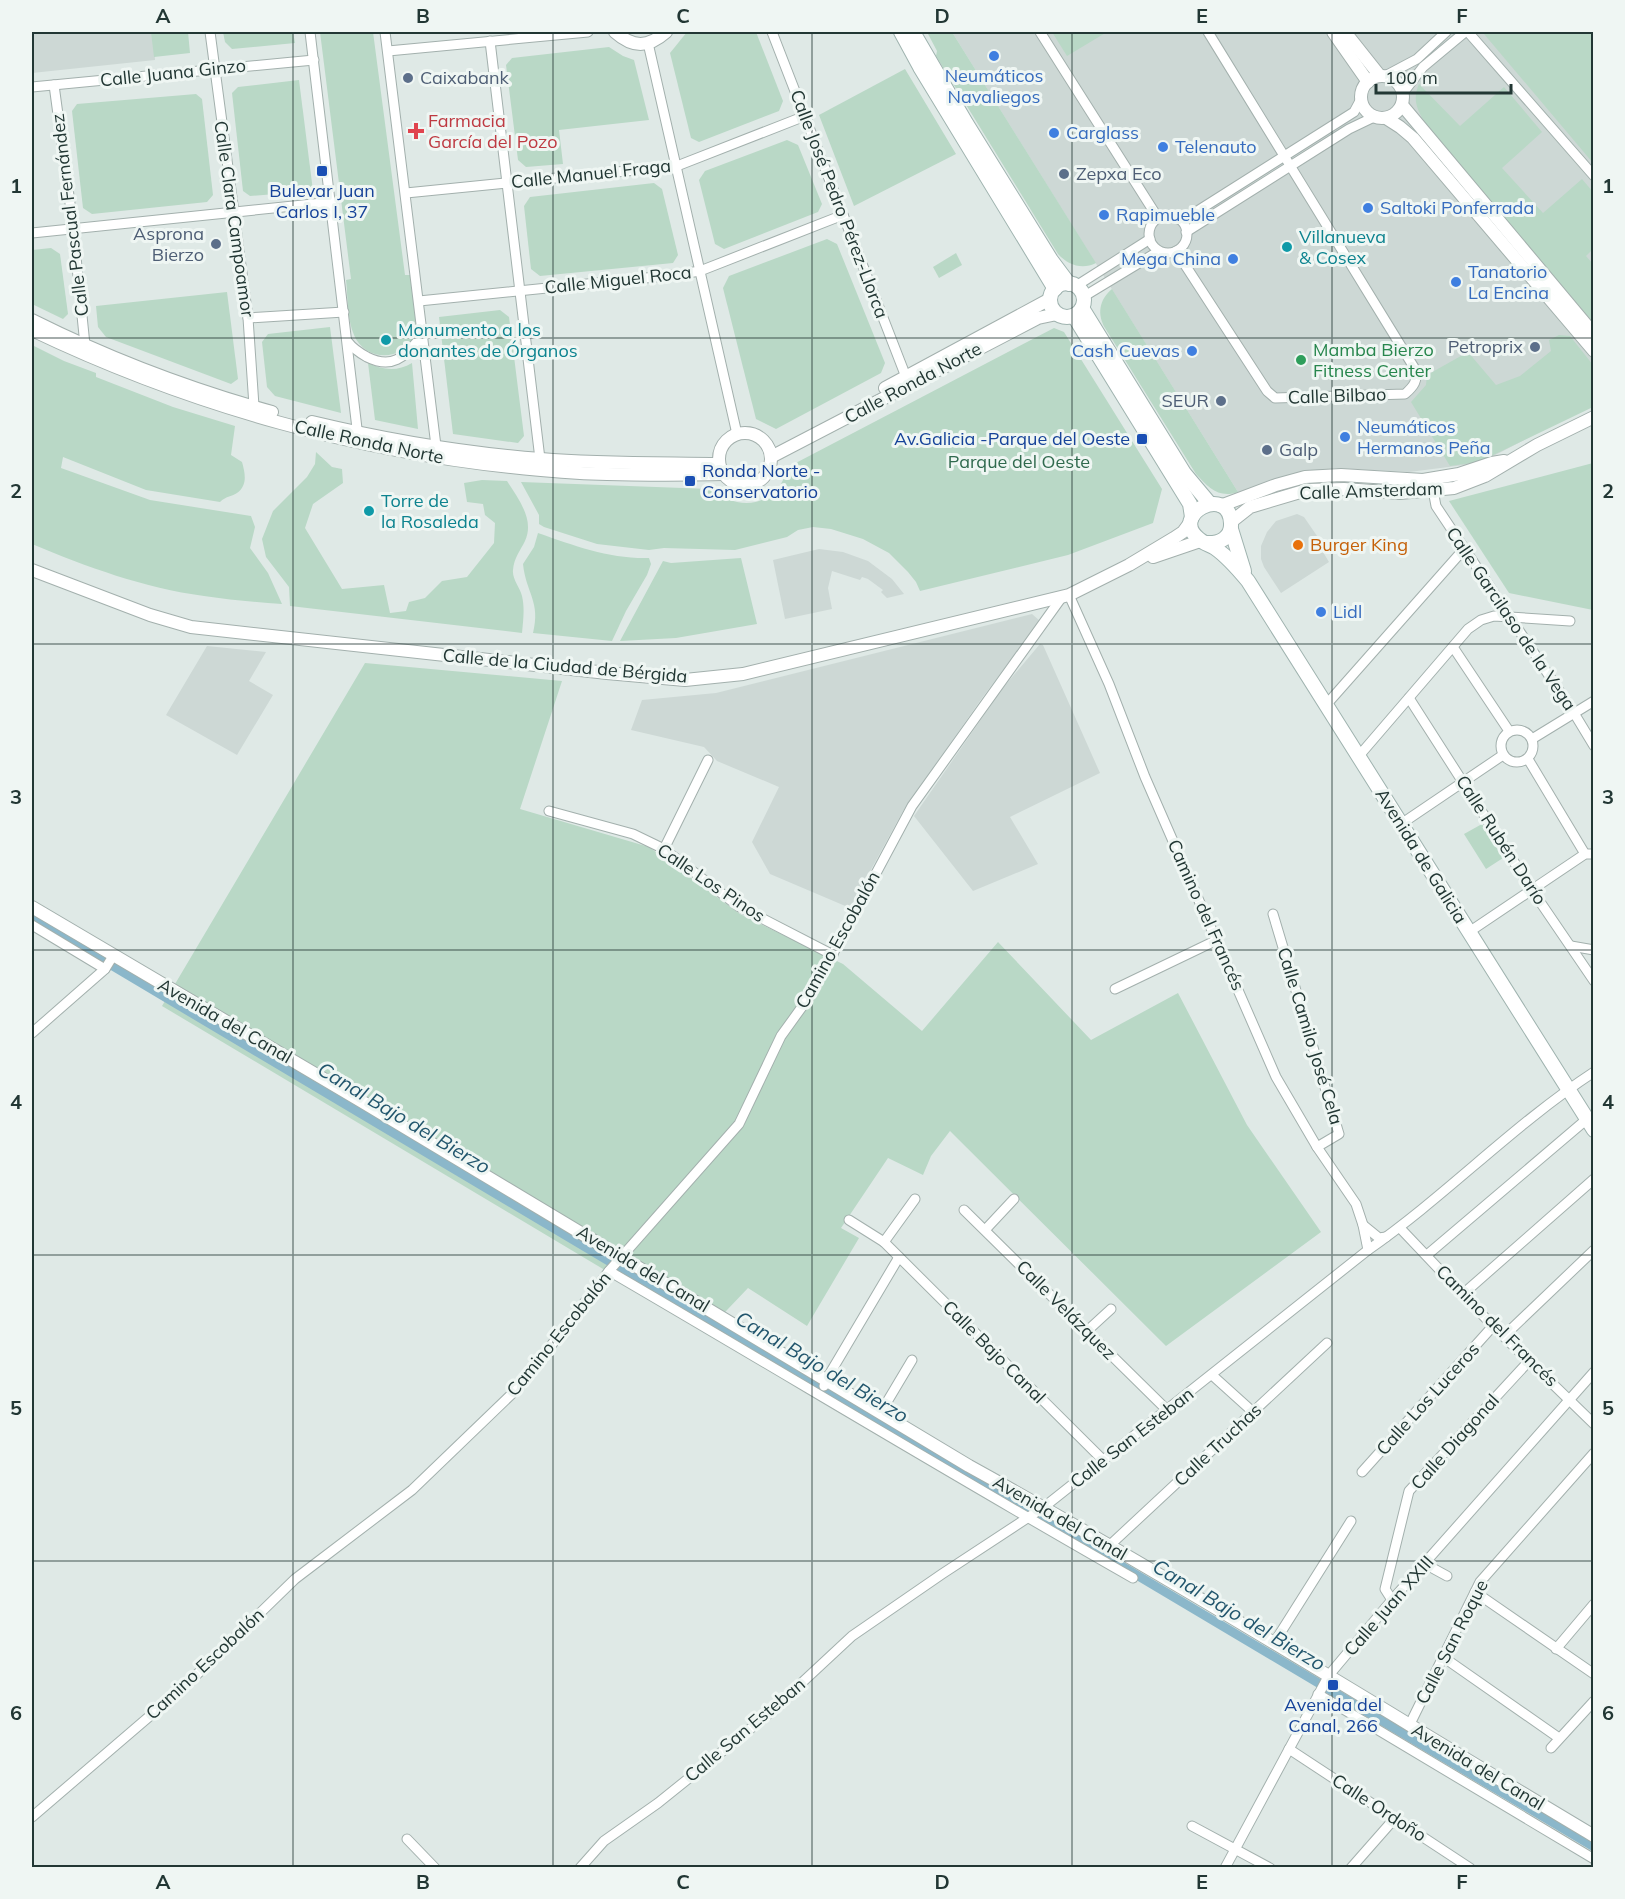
<svg xmlns="http://www.w3.org/2000/svg" width="1625" height="1899" viewBox="0 0 1625 1899" font-family="Mulish,sans-serif">
	<style>
		.built { fill: #cdd8d5 }
		.green { fill: #b9d8c6 }
		.lines { fill: none; stroke-linecap: round; stroke-linejoin: round }
		.canal { stroke: #8bb7ca; stroke-width: 9 }
		.minor-casing { stroke: #a3b0ad; stroke-width: 11 }
		.tertiary-casing { stroke: #a3b0ad; stroke-width: 14 }
		.secondary-casing { stroke: #9fb3af; stroke-width: 16 }
		.minor { stroke: #fff; stroke-width: 9 }
		.tertiary { stroke: #fff; stroke-width: 12 }
		.secondary { stroke: #fff; stroke-width: 14 }
		.grid { fill: none; stroke: #223734; stroke-width: 1.5; stroke-opacity: 0.55 }
		.shop-dot { fill: #3f7fe0; stroke: #eff6f3; stroke-width: 2 }
		.service-dot { fill: #5c6f8a; stroke: #eff6f3; stroke-width: 2 }
		.health-dot { fill: #e0444e; stroke: #eff6f3; stroke-width: 2 }
		.transit-dot { fill: #1a4fb4; stroke: #eff6f3; stroke-width: 2 }
		.culture-dot { fill: #0f9aa8; stroke: #eff6f3; stroke-width: 2 }
		.leisure-dot { fill: #2e9e5b; stroke: #eff6f3; stroke-width: 2 }
		.food-dot { fill: #e8710a; stroke: #eff6f3; stroke-width: 2 }
		.labels { text-anchor: middle; stroke-width: 6; stroke-linejoin: round; paint-order: stroke }
		.street-label { font-size: 18px; fill: #223734; stroke: #eff6f3 }
		.shop-label { font-size: 18px; fill: #366cbe; stroke: #eff6f3; text-anchor: start }
		.service-label { font-size: 18px; fill: #4e5e75; stroke: #eff6f3; text-anchor: start }
		.health-label { font-size: 18px; fill: #be3a42; stroke: #eff6f3; text-anchor: start }
		.transit-label { font-size: 18px; fill: #164399; stroke: #eff6f3 }
		.culture-label { font-size: 18px; fill: #0d838f; stroke: #eff6f3; text-anchor: start }
		.leisure-label { font-size: 18px; fill: #27864d; stroke: #eff6f3; text-anchor: start }
		.park-label { font-size: 18px; fill: #306a4e; stroke: #eff6f3 }
		.food-label { font-size: 18px; fill: #c56008; stroke: #eff6f3; text-anchor: start }
		.water-label { font-size: 20px; font-style: italic; fill: #22566d; stroke: #eff6f3 }
		.neatline { fill: none; stroke: #223734; stroke-width: 2 }
		.grid-label { font-size: 20px; text-anchor: middle; font-weight: bold; fill: #223734 }
	</style>
	<rect width="100%" height="100%" fill="#dfe9e6"/>
	<g class="built">
		<polygon points="32,32 153,32 155,60 32,73"/>
		<polygon points="952,32 1593,32 1593,404 1480,463 1409,472 1334,468 1238,492"/>
		<polygon points="1297,514 1304,517 1326,549 1323,552 1329,562 1281,593 1264,567 1261,559 1261,546 1267,532 1276,521"/>
		<polygon points="819,549 843,552 868,561 892,579 904,594 887,598 881,592 883,590 868,579 862,577 860,580 832,571 828,588 832,609 785,619 773,560"/>
		<polygon points="1032,614 1040,621 982,698 903,811 850,908 770,874 752,842 779,787 717,761 704,747 631,730 642,700 716,693"/>
		<polygon points="1040,644 1043,645 1100,773 1010,817 1038,864 973,891 914,816 1002,689"/>
		<polygon points="207,646 266,652 249,681 273,695 237,755 166,715"/>
	</g>
	<g class="green">
		<polygon points="151,32 188,32 190,53 154,57"/>
		<polygon points="223,32 293,32 295,43 232,49 225,42"/>
		<path d="M320,32H373L405,275H411C413,290 421,321 415,335C403,362 365,362 354,335C347,319 348,297 346,280L351,279Z"/>
		<polygon points="687,32 756,32 783,101 779,111 699,142 691,138 670,53"/>
		<path d="M927,32H952L1096,263C1082,270 1068,265 1058,254L936,56L937,51Z"/>
		<polygon points="1052,32 1107,32 1067,56"/>
		<polygon points="1484,32 1593,32 1593,163 1484,34"/>
		<polygon points="609,47 623,56 634,60 649,120 559,130 563,164 526,167 518,160 506,65 512,58"/>
		<polygon points="905,69 956,154 854,206 819,115"/>
		<polygon points="299,80 313,191 250,196 243,191 232,93 238,87"/>
		<path d="M1419,84L1460,126L1504,87L1542,132L1502,168L1543,213L1582,179L1593,192V249L1586,256L1593,264V322L1429,129C1419,113 1411,102 1419,84Z"/>
		<polygon points="196,94 202,99 213,195 207,202 92,214 83,208 72,111 77,104"/>
		<polygon points="787,140 798,145 822,204 818,212 724,249 715,244 699,180 705,171"/>
		<polygon points="654,183 662,189 678,255 673,263 540,276 531,269 524,206 530,197"/>
		<polygon points="827,239 837,244 885,363 881,373 776,429 756,419 723,288 729,276"/>
		<polygon points="51,248 60,254 68,314 63,319 32,304 32,250"/>
		<polygon points="956,253 962,265 939,278 933,267"/>
		<path d="M1112,289L1238,492C1219,499 1208,487 1196,474L1105,328C1097,314 1099,300 1112,289Z"/>
		<polygon points="227,292 238,379 231,384 106,337 98,327 96,306"/>
		<polygon points="500,310 509,317 524,436 518,443 453,434 439,317"/>
		<polygon points="330,327 341,413 275,396 267,387 262,342 268,334"/>
		<path d="M1054,328L1064,332L1162,489L1153,523L1068,555L920,591L916,582L908,572L889,553L863,539L831,529L813,527L798,530L787,537L735,550L664,548L649,550L597,544L544,527L539,524V515L521,482L710,489C731,505 759,511 779,487C783,481 786,473 790,466Z"/>
		<polygon points="1559,335 1570,336 1593,365 1593,407 1479,462 1450,466 1411,402 1426,385 1427,375 1468,352 1496,385 1520,376 1551,351 1549,340"/>
		<path d="M32,345L64,361L96,373V377L173,407L235,426L231,455L242,462C245,473 248,485 237,493C231,497 226,496 220,502L146,490L63,457L61,468L150,500L251,516L255,527L250,548L268,573L282,604C256,602 230,600 204,596C144,588 87,567 32,544Z"/>
		<path d="M368,363C383,370 397,372 412,363L418,429L375,420Z"/>
		<path d="M316,452L332,467L342,469L343,483L313,504L305,528L342,589L384,585L390,613L406,611L409,602L425,598L442,581L467,577L494,543L495,523L485,515L483,504L467,502L464,483L482,480L507,481C518,499 535,519 525,541C520,551 514,558 513,570C512,579 520,588 522,596C525,609 523,621 522,633L290,606L289,587L266,557L262,539L273,511L307,477L315,464Z"/>
		<polygon points="1593,463 1593,610 1509,593 1449,501"/>
		<path d="M538,533C575,546 610,559 649,558L651,564L647,575L626,611L612,641L533,633C541,602 526,593 523,564L534,547Z"/>
		<polygon points="741,558 757,624 676,638 620,641 663,561 671,563"/>
		<polygon points="365,663 562,681 520,809 649,847 740,914 843,964 922,1031 998,942 1091,1040 1178,993 1247,1125 1321,1232 1166,1346 950,1131 931,1156 923,1175 888,1158 841,1228 859,1238 807,1326 748,1288 707,1331 162,1006"/>
		<polygon points="1482,824 1503,858 1486,869 1464,834"/>
	</g>
	<g class="lines">
		<polyline class="canal" points="32,918 1594,1847"/>
		<defs>
			<g id="minor">
				<polyline points="210,32 248,318 254,406"/>
				<polyline points="310,32 358,437"/>
				<polyline points="385,32 436,446"/>
				<polyline points="772,32 908,382"/>
				<polyline points="1040,32 1158,218"/>
				<polyline points="1468,32 1594,176"/>
				<polyline points="490,41 540,459"/>
				<polyline points="648,43 737,434"/>
				<polyline points="388,51 588,32"/>
				<polyline points="1385,76 1417,59 1446,32"/>
				<polyline points="54,85 72,218 85,345"/>
				<polyline points="32,87 314,60"/>
				<polyline points="1403,93 1423,67 1465,32"/>
				<polyline points="406,193 677,166 805,116"/>
				<circle cx="1168" cy="234" r="19"/>
				<polyline points="1178,219 1188,217 1354,112 1361,99"/>
				<polyline points="1186,232 1349,129 1374,117"/>
				<polyline points="32,233 332,202"/>
				<path d="M1176,251L1267,391L1275,398L1405,394C1414,386 1418,381 1415,369L1208,32"/>
				<polyline points="1076,286 1150,239"/>
				<polyline points="1083,297 1159,251"/>
				<polyline points="419,301 675,275 700,271 843,215"/>
				<polyline points="248,318 344,312"/>
				<path d="M348,342C353,349 360,353 367,357C395,371 406,354 423,335"/>
				<polyline points="1433,490 1436,506 1574,713 1594,746"/>
				<polyline points="1069,595 1109,684 1145,777 1276,1077 1317,1147 1356,1204 1363,1225 1368,1250"/>
				<polyline points="1453,647 1509,731"/>
				<polyline points="1409,698 1532,890 1594,981"/>
				<polyline points="1326,705 1464,549"/>
				<circle cx="1517" cy="746" r="16"/>
				<polyline points="1532,739 1594,701"/>
				<polyline points="1358,757 1468,629 1481,620 1494,616 1570,621"/>
				<polyline points="1528,759 1585,854"/>
				<polyline points="549,811 633,834 664,849 738,906 833,955"/>
				<polyline points="1401,824 1503,755"/>
				<polyline points="664,849 708,760"/>
				<polyline points="1273,914 1339,1134 1317,1147"/>
				<polyline points="32,925 105,969"/>
				<polyline points="1469,932 1585,854 1594,854"/>
				<polyline points="1571,946 1594,950"/>
				<polyline points="1115,989 1217,940"/>
				<polyline points="32,1033 105,969 113,956"/>
				<polyline points="915,1199 884,1242 1104,1461"/>
				<polyline points="964,1210 1167,1410"/>
				<polyline points="849,1220 884,1242"/>
				<polyline points="1363,1225 1379,1238 1386,1237"/>
				<polyline points="1400,1228 1493,1326 1594,1424"/>
				<polyline points="985,1230 1014,1199"/>
				<polyline points="1427,1255 1587,1119"/>
				<path d="M609,1271C784,1373 957,1478 1133,1578"/>
				<polyline points="1463,1294 1594,1179"/>
				<polyline points="1087,1331 1111,1309"/>
				<polyline points="1504,1336 1594,1250"/>
				<polyline points="1212,1375 1253,1412"/>
				<polyline points="824,1386 826,1380 899,1257"/>
				<polyline points="881,1412 912,1360"/>
				<polyline points="1362,1472 1493,1326"/>
				<polyline points="1109,1546 1327,1343"/>
				<polyline points="1425,1564 1447,1576"/>
				<polyline points="1475,1592 1594,1674"/>
				<polyline points="1392,1600 1385,1589 1409,1491 1529,1361"/>
				<polyline points="1274,1643 1351,1521"/>
				<polyline points="1556,1649 1594,1604"/>
				<polyline points="1443,1657 1559,1738"/>
				<polyline points="1318,1694 1594,1859"/>
				<polyline points="1409,1726 1480,1582 1594,1453"/>
				<polyline points="1551,1748 1594,1701"/>
				<polyline points="1289,1749 1470,1868"/>
				<polyline points="32,1817 186,1685 295,1579 412,1490 518,1388 609,1271 739,1124 781,1036 812,993 912,806 1062,597"/>
				<polyline points="1192,1826 1270,1868"/>
				<polyline points="407,1839 435,1868"/>
				<path d="M580,1868L604,1841L658,1803L765,1717L852,1636L942,1574L1044,1507L1368,1250C1447,1195 1513,1125 1594,1072"/>
				<polyline points="1225,1868 1329,1675 1392,1600 1594,1372"/>
				<polyline points="1351,1868 1395,1818"/>
			</g>
			<g id="tertiary">
				<path d="M615,32C633,48 648,48 666,32"/>
				<polyline points="1333,32 1368,82"/>
				<polyline points="1345,32 1380,76"/>
				<circle cx="1382" cy="97" r="21"/>
				<polyline points="1402,105 1594,334"/>
				<polyline points="1386,118 1400,127 1413,138 1594,351"/>
				<path d="M32,320C108,358 189,389 272,412"/>
				<path d="M32,330C191,406 365,455 541,470C602,476 662,475 723,474"/>
				<polyline points="885,388 1050,299"/>
				<path d="M312,422C387,440 464,453 541,459C600,464 660,463 719,464"/>
				<circle cx="745" cy="459" r="26"/>
				<polyline points="771,457 1038,318 1057,314"/>
				<polyline points="1220,506 1276,485 1305,477 1341,475 1423,480 1459,474 1492,463 1504,461"/>
				<polyline points="1231,522 1250,507 1307,490 1344,489 1400,493 1454,488 1485,476 1537,445 1594,417"/>
				<polyline points="1153,557 1200,541"/>
				<polyline points="32,570 150,615 191,627 607,673 685,680 743,674 1069,595 1129,565 1174,538 1183,532 1191,521"/>
				<path d="M32,907L361,1101L969,1466C1181,1583 1386,1712 1594,1836"/>
			</g>
			<g id="secondary">
				<polyline points="901,32 920,67 1055,289"/>
				<polyline points="913,32 966,123 1051,260 1069,284"/>
				<circle cx="1067" cy="300" r="17"/>
				<polyline points="1082,308 1184,473 1210,504"/>
				<polyline points="1074,316 1190,504 1192,517"/>
				<polyline points="1231,529 1244,571"/>
				<path d="M1206,543C1219,544 1232,538 1231,523C1229,483 1168,515 1199,539C1203,543 1210,545 1215,548C1228,557 1238,569 1248,581L1594,1130"/>
			</g>
		</defs>
		<use href="#minor" class="minor-casing"/>
		<use href="#tertiary" class="tertiary-casing"/>
		<use href="#secondary" class="secondary-casing"/>
		<use href="#minor" class="minor"/>
		<use href="#tertiary" class="tertiary"/>
		<use href="#secondary" class="secondary"/>
	</g>
	<path class="grid" d="M293,32V1868M553,32V1868M812,32V1868M1072,32V1868M1332,32V1868M32,338H1594M32,644H1594M32,950H1594M32,1255H1594M32,1561H1594"/>
	<g class="shop-dot">
		<circle cx="994" cy="56" r="6"/>
		<circle cx="1054" cy="133" r="6"/>
		<circle cx="1163" cy="147" r="6"/>
		<circle cx="1368" cy="208" r="6"/>
		<circle cx="1104" cy="215" r="6"/>
		<circle cx="1233" cy="259" r="6"/>
		<circle cx="1456" cy="282" r="6"/>
		<circle cx="1192" cy="351" r="6"/>
		<circle cx="1345" cy="437" r="6"/>
		<circle cx="1321" cy="612" r="6"/>
	</g>
	<g class="service-dot">
		<circle cx="408" cy="78" r="6"/>
		<circle cx="1064" cy="174" r="6"/>
		<circle cx="216" cy="244" r="6"/>
		<circle cx="1535" cy="347" r="6"/>
		<circle cx="1221" cy="401" r="6"/>
		<circle cx="1267" cy="450" r="6"/>
	</g>
	<path class="health-dot" d="M413 122h6v6h6v6h-6v6h-6v-6h-6v-6h6z"/>
	<g class="transit-dot">
		<rect x="316" y="165" width="12" height="12" rx="3"/>
		<rect x="1136" y="433" width="12" height="12" rx="3"/>
		<rect x="684" y="475" width="12" height="12" rx="3"/>
		<rect x="1327" y="1679" width="12" height="12" rx="3"/>
	</g>
	<g class="culture-dot">
		<circle cx="1287" cy="247" r="6"/>
		<circle cx="386" cy="340" r="6"/>
		<circle cx="369" cy="511" r="6"/>
	</g>
	<circle class="leisure-dot" cx="1301" cy="360" r="6"/>
	<circle class="food-dot" cx="1298" cy="545" r="6"/>
	<g class="labels">
		<g class="street-label">
			<text transform="translate(173 73) rotate(-6)" y="6">Calle Juana Ginzo</text>
			<text transform="translate(591 174) rotate(-6)" y="6">Calle Manuel Fraga</text>
			<text transform="translate(839 204) rotate(69)" y="6">Calle José Pedro Pérez-Llorca</text>
			<text transform="translate(70 215) rotate(-97)" y="6">Calle Pascual Fernández</text>
			<text transform="translate(234 219) rotate(82)" y="6">Calle Clara Campoamor</text>
			<text transform="translate(618 280) rotate(-6)" y="6">Calle Miguel Roca</text>
			<text transform="translate(913 383) rotate(-28)" y="6">Calle Ronda Norte</text>
			<text transform="translate(1337 396) rotate(-2)" y="6">Calle Bilbao</text>
			<text transform="translate(369 442) rotate(12)" y="6">Calle Ronda Norte</text>
			<text transform="translate(1371 491) rotate(-2)" y="6">Calle Amsterdam</text>
			<text transform="translate(1511 619) rotate(56)" y="6">Calle Garcilaso de la Vega</text>
			<text transform="translate(565 666) rotate(5)" y="6">Calle de la Ciudad de Bérgida</text>
			<text transform="translate(1501 840) rotate(57)" y="6">Calle Rubén Darío</text>
			<text transform="translate(1421 856) rotate(58)" y="6">Avenida de Galicia</text>
			<text transform="translate(711 883) rotate(34)" y="6">Calle Los Pinos</text>
			<text transform="translate(1206 915) rotate(66)" y="6">Camino del Francés</text>
			<text transform="translate(838 940) rotate(-61)" y="6">Camino Escobalón</text>
			<text transform="translate(225 1021) rotate(30)" y="6">Avenida del Canal</text>
			<text transform="translate(1310 1036) rotate(73)" y="6">Calle Camilo José Cela</text>
			<text transform="translate(643 1269) rotate(31)" y="6">Avenida del Canal</text>
			<text transform="translate(1066 1310) rotate(45)" y="6">Calle Velázquez</text>
			<text transform="translate(1497 1326) rotate(45)" y="6">Camino del Francés</text>
			<text transform="translate(559 1334) rotate(-51)" y="6">Camino Escobalón</text>
			<text transform="translate(994 1352) rotate(45)" y="6">Calle Bajo Canal</text>
			<text transform="translate(1428 1399) rotate(-48)" y="6">Calle Los Luceros</text>
			<text transform="translate(1132 1438) rotate(-38)" y="6">Calle San Esteban</text>
			<text transform="translate(1455 1442) rotate(-48)" y="6">Calle Diagonal</text>
			<text transform="translate(1218 1445) rotate(-43)" y="6">Calle Truchas</text>
			<text transform="translate(1060 1518) rotate(30)" y="6">Avenida del Canal</text>
			<text transform="translate(1389 1606) rotate(-49)" y="6">Calle Juan XXIII</text>
			<text transform="translate(1452 1642) rotate(-63)" y="6">Calle San Roque</text>
			<text transform="translate(205 1664) rotate(-43)" y="6">Camino Escobalón</text>
			<text transform="translate(745 1730) rotate(-40)" y="6">Calle San Esteban</text>
			<text transform="translate(1478 1767) rotate(31)" y="6">Avenida del Canal</text>
			<text transform="translate(1379 1808) rotate(33)" y="6">Calle Ordoño</text>
		</g>
		<g class="shop-label">
			<text x="994" y="82" text-anchor="middle">Neumáticos<tspan x="994" dy="21">Navaliegos</tspan></text>
			<text x="1066" y="139">Carglass</text>
			<text x="1175" y="153">Telenauto</text>
			<text x="1380" y="214">Saltoki Ponferrada</text>
			<text x="1116" y="221">Rapimueble</text>
			<text x="1221" y="265" text-anchor="end">Mega China</text>
			<text x="1468" y="278">Tanatorio<tspan x="1468" dy="21">La Encina</tspan></text>
			<text x="1180" y="357" text-anchor="end">Cash Cuevas</text>
			<text x="1357" y="433">Neumáticos<tspan x="1357" dy="21">Hermanos Peña</tspan></text>
			<text x="1333" y="618">Lidl</text>
		</g>
		<g class="service-label">
			<text x="420" y="84">Caixabank</text>
			<text x="1076" y="180">Zepxa Eco</text>
			<text x="204" y="240" text-anchor="end">Asprona<tspan x="204" dy="21">Bierzo</tspan></text>
			<text x="1523" y="353" text-anchor="end">Petroprix</text>
			<text x="1209" y="407" text-anchor="end">SEUR</text>
			<text x="1279" y="456">Galp</text>
		</g>
		<g class="health-label">
			<text x="428" y="127">Farmacia<tspan x="428" dy="21">García del Pozo</tspan></text>
		</g>
		<g class="transit-label">
			<text x="322" y="197">Bulevar Juan<tspan x="322" dy="21">Carlos I, 37</tspan></text>
			<text x="1130" y="445" text-anchor="end">Av.Galicia -Parque del Oeste</text>
			<text x="702" y="477" text-anchor="start">Ronda Norte -<tspan x="702" dy="21">Conservatorio</tspan></text>
			<text x="1333" y="1711">Avenida del<tspan x="1333" dy="21">Canal, 266</tspan></text>
		</g>
		<g class="culture-label">
			<text x="1299" y="243">Villanueva<tspan x="1299" dy="21">&amp; Cosex</tspan></text>
			<text x="398" y="336">Monumento a los<tspan x="398" dy="21">donantes de Órganos</tspan></text>
			<text x="381" y="507">Torre de<tspan x="381" dy="21">la Rosaleda</tspan></text>
		</g>
		<g class="leisure-label">
			<text x="1313" y="356">Mamba Bierzo<tspan x="1313" dy="21">Fitness Center</tspan></text>
		</g>
		<g class="park-label">
			<text x="1019" y="468">Parque del Oeste</text>
		</g>
		<g class="food-label">
			<text x="1310" y="551">Burger King</text>
		</g>
		<g class="water-label">
			<text transform="translate(404 1118) rotate(31)" y="7">Canal Bajo del Bierzo</text>
			<text transform="translate(822 1367) rotate(31)" y="7">Canal Bajo del Bierzo</text>
			<text transform="translate(1239 1615) rotate(31)" y="7">Canal Bajo del Bierzo</text>
		</g>
	</g>
	<rect width="1625" height="1899" fill="none" stroke="#eff6f3" stroke-width="66"/>
	<path d="M1376 84v9h135v-9" fill="none" stroke="#223734" stroke-width="3"/>
	<text x="1385" y="84" font-size="18" fill="#223734" stroke="#eff6f3" stroke-width="4.5" paint-order="stroke">100 m</text>
	<rect x="33" y="33" width="1559" height="1833" class="neatline"/>
	<g class="grid-label">
		<text x="163" y="23">A</text>
		<text x="423" y="23">B</text>
		<text x="683" y="23">C</text>
		<text x="942" y="23">D</text>
		<text x="1202" y="23">E</text>
		<text x="1462" y="23">F</text>
		<text x="16" y="193">1</text>
		<text x="1608" y="193">1</text>
		<text x="16" y="498">2</text>
		<text x="1608" y="498">2</text>
		<text x="16" y="804">3</text>
		<text x="1608" y="804">3</text>
		<text x="16" y="1109">4</text>
		<text x="1608" y="1109">4</text>
		<text x="16" y="1415">5</text>
		<text x="1608" y="1415">5</text>
		<text x="16" y="1720">6</text>
		<text x="1608" y="1720">6</text>
		<text x="163" y="1889">A</text>
		<text x="423" y="1889">B</text>
		<text x="683" y="1889">C</text>
		<text x="942" y="1889">D</text>
		<text x="1202" y="1889">E</text>
		<text x="1462" y="1889">F</text>
	</g>
</svg>
